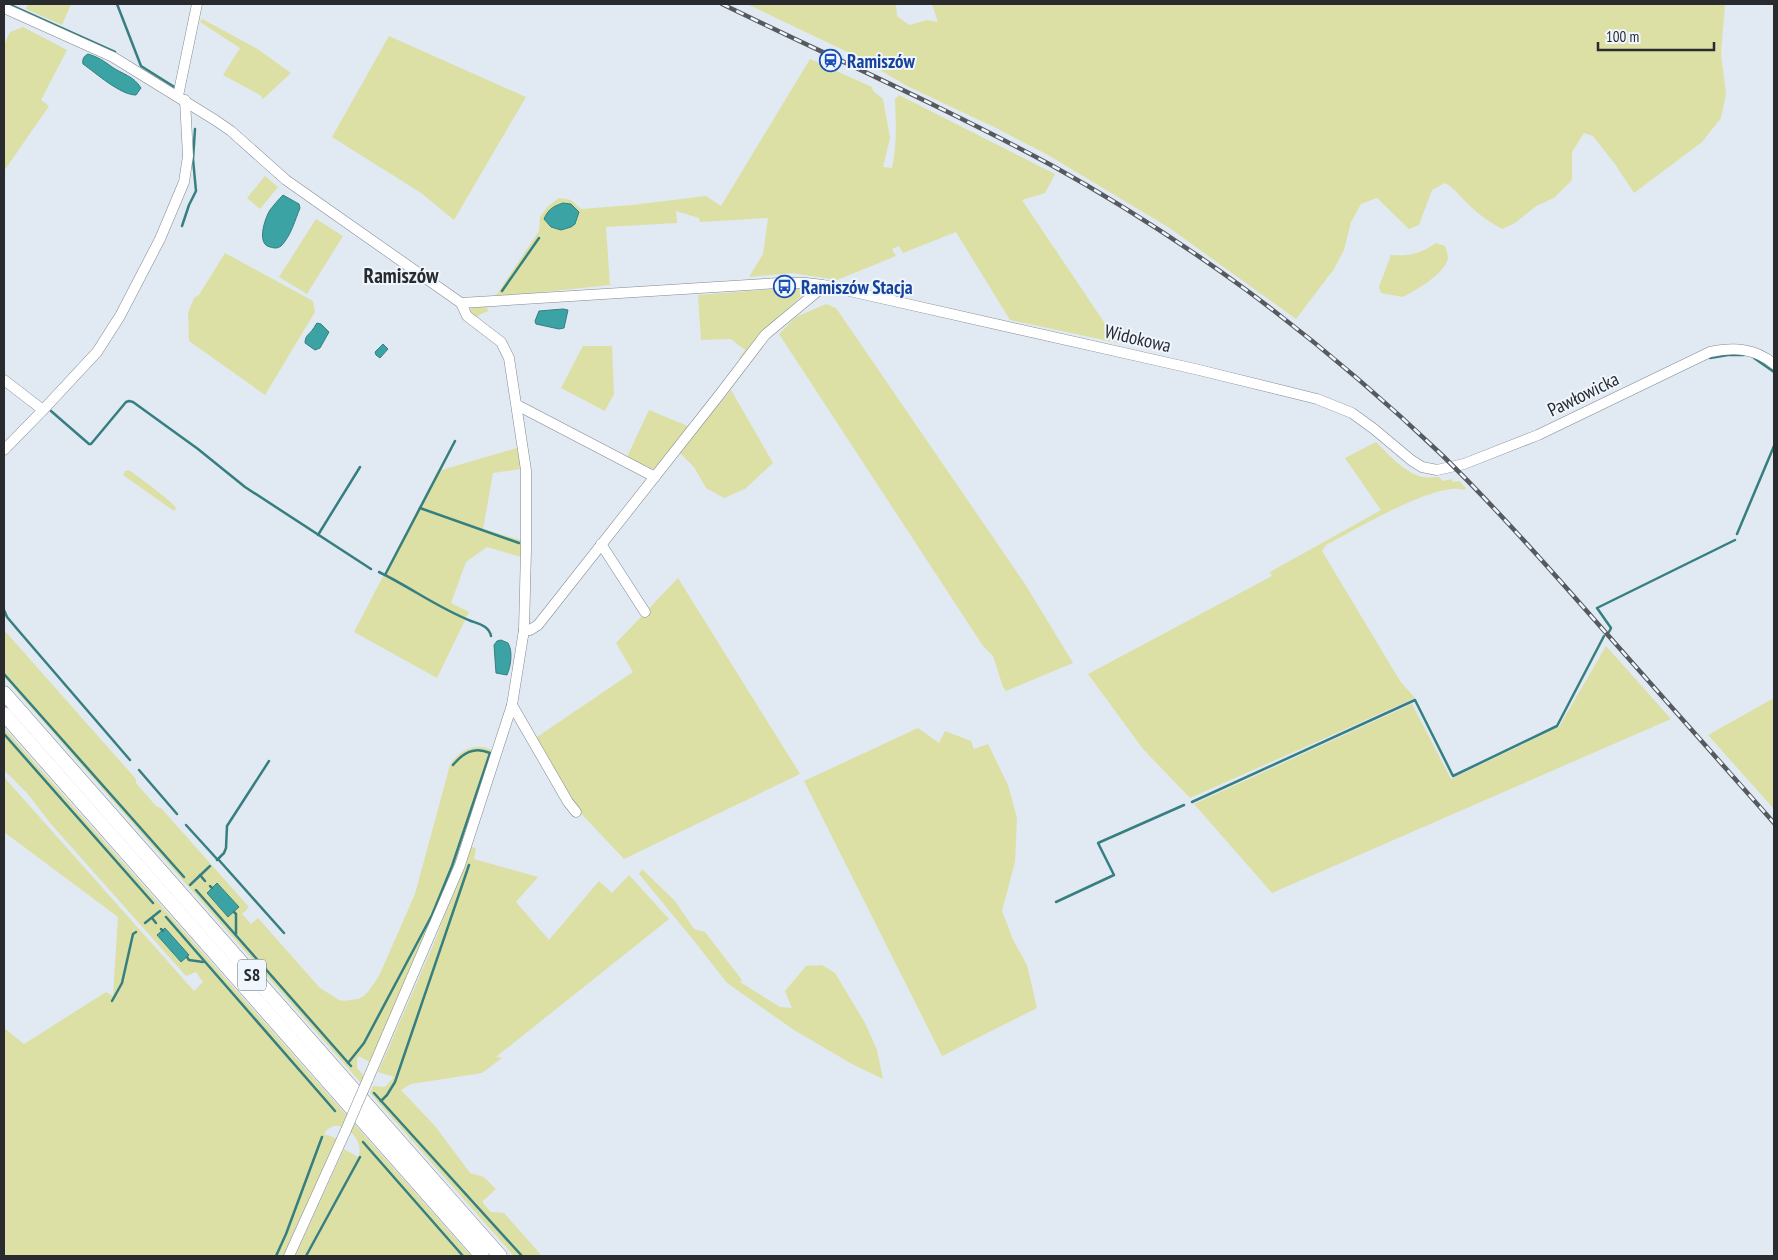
<svg xmlns="http://www.w3.org/2000/svg" width="1778" height="1260" viewBox="0 0 1778 1260" font-family="'PT Sans Narrow',sans-serif">
	<style>
		.green { fill: #dce0a5; fill-rule: evenodd }
		.water { fill: #3ba3a4; stroke: #367f81 }
		.lines { fill: none; stroke-linecap: round; stroke-linejoin: round }
		.stream { stroke: #367f81; stroke-width: 2.5 }
		.minor-casing { stroke: #828891; stroke-width: 11 }
		.highway-casing { stroke: #828891; stroke-width: 15 }
		.minor { stroke: #fff; stroke-width: 10 }
		.highway { stroke: #fff; stroke-width: 14 }
		.rail-casing { stroke: #565a5f; stroke-width: 4.5 }
		.rail { stroke: #f0f6fe; stroke-width: 2.5; stroke-dasharray: 8; stroke-linecap: butt }
		.minor-bridge-casing { stroke: #828891; stroke-width: 11; stroke-linecap: butt }
		.minor-bridge { stroke: #fff; stroke-width: 10 }
		.labels { text-anchor: middle; stroke-width: 4; stroke-linejoin: round; paint-order: stroke }
		.shield { fill: #f0f6fe; stroke: #65686d; stroke-width: 1 }
		.shield-label { font-size: 18px; font-weight: bold; fill: #292b2f }
		.transit-label { font-size: 19px; font-weight: bold; fill: #164399; stroke: #f0f6fe; text-anchor: start }
		.street-label { font-size: 19px; fill: #292b2f; stroke: #f0f6fe }
		.quarter-label { font-size: 21px; font-weight: bold; fill: #292b2f; stroke: #f0f6fe }
	</style>
	<rect width="100%" height="100%" fill="#e1e9f2"/>
	<g class="green">
		<polygon points="28,4 71,4 62,25 26,9"/>
		<path d="M747,4H896L897,16L909,25L927,20L938,22L932,4H1725L1721,54L1726,94L1721,118L1702,142L1634,193L1615,164L1593,136L1584,133L1572,152V180L1554,198L1536,206L1515,223L1502,229C1490,222 1479,215 1469,205C1460,197 1456,189 1445,183L1432,190L1419,225L1409,229L1377,198L1361,204L1351,222L1344,250L1334,269L1296,319L1168,227L1048,155L994,127L907,86L860,58Z"/>
		<polygon points="202,19 256,48 291,73 263,99 260,95 223,75 240,48 200,22"/>
		<polygon points="23,27 67,50 41,100 49,106 4,171 4,45 10,32"/>
		<polygon points="389,36 526,97 454,220 421,193 332,137"/>
		<path d="M810,59L872,87L873,91L883,99L890,138L883,167L892,168C897,145 896,123 895,99L899,95L1055,174L1045,193L1022,200L1118,343L1010,320L956,232L903,253L899,246L892,249L896,256L837,280L792,273L749,277L763,254L768,218L700,222L699,218L676,211L677,223L606,227L610,285L495,297L539,231L540,217L547,207L559,198L571,200L581,209L632,205L706,196L721,206ZM579,212C573,229 568,232 551,227Z"/>
		<polygon points="265,176 278,187 260,209 247,198"/>
		<polygon points="316,219 343,236 307,294 279,277"/>
		<path d="M1436,243L1445,246C1446,249 1448,254 1448,258C1445,274 1416,290 1403,297L1381,293L1379,287L1391,255C1412,256 1419,254 1436,243Z"/>
		<polygon points="225,253 313,301 315,312 265,395 189,341 188,313 194,298 199,295"/>
		<polygon points="785,288 803,289 804,294 774,321 743,362 739,358 745,350 731,339 701,340 698,295"/>
		<polygon points="826,304 836,308 1025,584 1073,663 1006,691 1003,687 993,656 983,646 779,334 796,317"/>
		<polygon points="487,305 488,311 479,315 476,320 470,314 471,307"/>
		<polygon points="583,346 612,346 614,394 605,411 561,388"/>
		<polygon points="731,390 773,463 745,489 724,498 706,488 694,467 679,452"/>
		<polygon points="649,410 690,427 659,466 653,469 627,457"/>
		<path d="M1376,442C1388,454 1405,473 1422,477C1427,478 1433,477 1439,477L1443,481L1452,479L1453,482L1459,481L1466,488L1464,490C1438,480 1353,531 1326,545L1322,551L1400,681L1415,698L1190,798L1143,749L1088,674L1272,576L1270,572L1381,510L1345,458Z"/>
		<polygon points="517,448 521,469 493,473 483,529 524,541 521,557 487,547 466,562 451,603 469,612 437,678 354,632 438,471"/>
		<path d="M125,471C130,471 129,470 133,473C139,477 174,503 176,508L174,511L123,475Z"/>
		<polygon points="678,578 800,774 624,859 571,803 534,739 633,672 616,643"/>
		<path d="M4,630L136,779V783L156,806L161,808L249,907L242,914L251,924L258,918L320,988L339,1000L344,1001L358,999L364,996L368,992L379,976L415,894L450,765C459,750 477,741 493,751L463,849L371,1063L359,1056L357,1058V1068L364,1076L361,1083L4,677Z"/>
		<polygon points="1606,646 1671,719 1272,893 1194,804 1412,704 1451,779 1559,727"/>
		<polygon points="1774,698 1774,809 1708,735"/>
		<path d="M4,728L471,1256H295L344,1149L358,1157C367,1141 338,1111 324,1134L338,1139L285,1256H4V1028L24,1044L106,992L113,996L118,917L4,832V777L194,991L203,982L196,972L186,976L51,824L27,793L4,770Z"/>
		<polygon points="918,728 939,743 945,731 971,741 974,749 988,744 1008,785 1017,818 1015,862 1002,911 1014,942 1027,965 1037,1008 942,1056 804,781"/>
		<polygon points="471,847 476,848 474,859 538,877 516,902 549,940 599,881 612,893 629,875 669,919 496,1057 502,1058 482,1073 411,1084 401,1090 435,1126 470,1173 484,1177 496,1189 483,1201 483,1203 491,1212 504,1213 542,1256 514,1256 370,1093 373,1086 385,1087 394,1077 378,1072 434,943"/>
		<polygon points="642,869 675,901 694,929 705,932 742,980 740,982 780,1007 792,1008 785,991 806,966 822,965 835,973 865,1023 877,1050 883,1079 852,1064 794,1030 727,983 695,942 639,874"/>
	</g>
	<g class="water">
		<path d="M88,54C98,57 104,61 112,67C122,74 134,76 141,88L136,95C120,95 96,73 83,64C82,59 84,56 88,54Z"/>
		<path d="M283,195L299,204L300,208C295,220 291,236 281,246C277,249 274,248 270,247C256,244 265,218 270,210C274,205 278,200 283,195Z"/>
		<path d="M563,203L571,204L579,212L575,224L571,227L561,230L551,227L544,219C548,209 554,206 563,203Z"/>
		<polygon points="563,309 568,310 564,328 559,329 536,324 535,321 539,311"/>
		<path d="M317,323L321,324L329,332L320,348L315,350L305,343C305,335 310,334 313,329C315,327 315,325 317,323Z"/>
		<polygon points="383,344 388,349 380,358 376,355 375,352"/>
		<path d="M501,640L508,643C513,651 511,666 507,675L496,673L494,645L497,641Z"/>
		<polygon points="217,883 239,907 228,917 207,893"/>
		<polygon points="165,928 189,955 181,962 157,935"/>
	</g>
	<g class="lines">
		<g class="stream">
			<polyline points="8,4 115,52"/>
			<polyline points="117,4 141,66 176,88"/>
			<polyline points="182,226 189,205 196,191 193,159 195,129"/>
			<polyline points="502,291 539,238"/>
			<polyline points="1710,358 1728,355 1744,355"/>
			<polyline points="1754,358 1774,372"/>
			<polyline points="51,411 89,444 91,444 126,402 129,401 133,402 198,449 245,487 371,569"/>
			<polyline points="420,508 519,543"/>
			<polyline points="1737,534 1774,446"/>
			<polyline points="318,535 360,467"/>
			<path d="M379,572C410,587 438,608 471,621C479,624 489,626 491,636"/>
			<polyline points="385,575 455,441"/>
			<polyline points="4,610 7,617 18,630 130,760"/>
			<polyline points="1609,632 1611,628 1597,608 1735,540"/>
			<polyline points="4,674 184,877"/>
			<polyline points="4,734 153,903"/>
			<polyline points="139,770 177,814"/>
			<polyline points="1192,802 1415,700 1453,776 1557,726 1604,636"/>
			<polyline points="186,825 217,859"/>
			<polyline points="218,859 284,933"/>
			<polyline points="217,860 224,853 226,848 227,826 269,761"/>
			<polyline points="200,875 205,881"/>
			<polyline points="190,885 210,866"/>
			<polyline points="210,886 212,888"/>
			<polyline points="196,890 351,1066"/>
			<polyline points="1056,902 1114,875 1098,843 1184,805"/>
			<polyline points="234,912 236,914 236,934"/>
			<polyline points="166,917 335,1111"/>
			<polyline points="152,918 156,923"/>
			<polyline points="145,923 160,911"/>
			<polyline points="161,929 163,931"/>
			<polyline points="187,957 189,960 203,962"/>
			<polyline points="112,1001 122,983 133,934 136,932"/>
			<path d="M348,1063L364,1043L432,915L452,866L490,753C474,746 463,753 453,765"/>
			<polyline points="374,1093 522,1256"/>
			<polyline points="381,1101 387,1095 395,1082 469,865"/>
			<polyline points="363,1142 463,1256"/>
			<polyline points="276,1256 286,1234 322,1137"/>
			<polyline points="306,1256 360,1157"/>
		</g>
		<defs>
			<g id="minor">
				<polyline points="4,8 113,57 215,120 231,131 286,180 461,303 467,316 501,342 509,358 526,470 526,550 524,630 512,705 460,865 368,1079"/>
				<polyline points="178,96 197,4"/>
				<path d="M461,303L779,283H806L823,285L1195,369L1317,399L1352,413L1374,429L1411,460L1422,467L1437,470L1464,464L1538,435L1710,352C1734,347 1755,348 1774,364"/>
				<polyline points="4,380 43,410"/>
				<polyline points="517,405 655,477"/>
				<polyline points="4,450 43,410 97,352 120,316 160,239 184,182 188,156 185,100"/>
				<polyline points="601,544 645,612"/>
				<polyline points="524,630 530,630 538,625 720,394 765,335 824,286"/>
				<polyline points="512,705 568,802 576,812"/>
				<polyline points="289,1256 346,1130"/>
			</g>
			<g id="highway">
				<polyline points="4,693 500,1256"/>
				<polyline points="4,714 482,1256"/>
			</g>
		</defs>
		<use href="#minor" class="minor-casing"/>
		<use href="#highway" class="highway-casing"/>
		<use href="#minor" class="minor"/>
		<use href="#highway" class="highway"/>
		<defs>
			<path id="rail" d="M722,4C831,57 944,107 1051,165C1118,202 1183,244 1245,289C1314,340 1380,396 1442,455C1497,509 1548,567 1599,625C1657,691 1716,757 1774,823"/>
		</defs>
		<use href="#rail" class="rail-casing"/>
		<use href="#rail" class="rail"/>
		<defs>
			<polyline id="minor-bridge" points="346,1130 368,1079"/>
		</defs>
		<use href="#minor-bridge" class="minor-bridge-casing"/>
		<use href="#minor-bridge" class="minor-bridge"/>
	</g>
	<defs>
		<symbol id="station-ring" viewBox="-11 -11 22 22"><circle r="9.5" fill="#f0f6fe" stroke="#1a4fb4" stroke-width="1.5"/><path d="M-3-6H3Q5-6 5-4V2Q5 4 3 4L4.5 6H3L1.5 4h-3L-3 6H-4.5L-3 4Q-5 4-5 2V-4Q-5-6-3-6ZM-3.5-4v3h7v-3ZM-3.5 1v1.5H-2V1ZM2 1v1.5H3.5V1Z" fill="#1a4fb4"/></symbol>
		<symbol id="bus-ring" viewBox="-11 -11 22 22"><circle r="9.5" fill="#f0f6fe" stroke="#1a4fb4" stroke-width="1.5"/><path d="M-5-6H5V4H4V6H2V4H-2V6H-4V4H-5ZM-3.5-4V0h7V-4ZM-3.5 1.2v1.5H-2V1.2ZM2 1.2v1.5H3.5V1.2Z" fill="#1a4fb4"/></symbol>
	</defs>
	<g fill-rule="evenodd">
		<use href="#station-ring" x="818" y="48" width="25" height="25"/>
		<use href="#bus-ring" x="772" y="274" width="25" height="25"/>
	</g>
	<g class="labels">
		<rect class="shield" x="238" y="959.5" width="28" height="31" rx="4"/>
		<g class="shield-label">
			<text x="252" y="981">S8</text>
		</g>
		<g class="transit-label">
			<text x="847" y="68">Ramiszów</text>
			<text x="801" y="294">Ramiszów Stacja</text>
		</g>
		<g class="street-label">
			<text transform="translate(1138 338) rotate(13)" y="7">Widokowa</text>
			<text transform="translate(1583 394) rotate(-26)" y="7">Pawłowicka</text>
		</g>
		<g class="quarter-label">
			<text x="401" y="283">Ramiszów</text>
		</g>
	</g>
	<rect width="1778" height="1260" fill="none" stroke="#292b2f" stroke-width="10"/>
	<path d="M1598 42v8h116v-8" fill="none" stroke="#292b2f" stroke-width="2.5"/>
	<text x="1606" y="42" font-size="15" fill="#292b2f" stroke="#f0f6fe" stroke-width="4" paint-order="stroke">100 m</text>
</svg>
